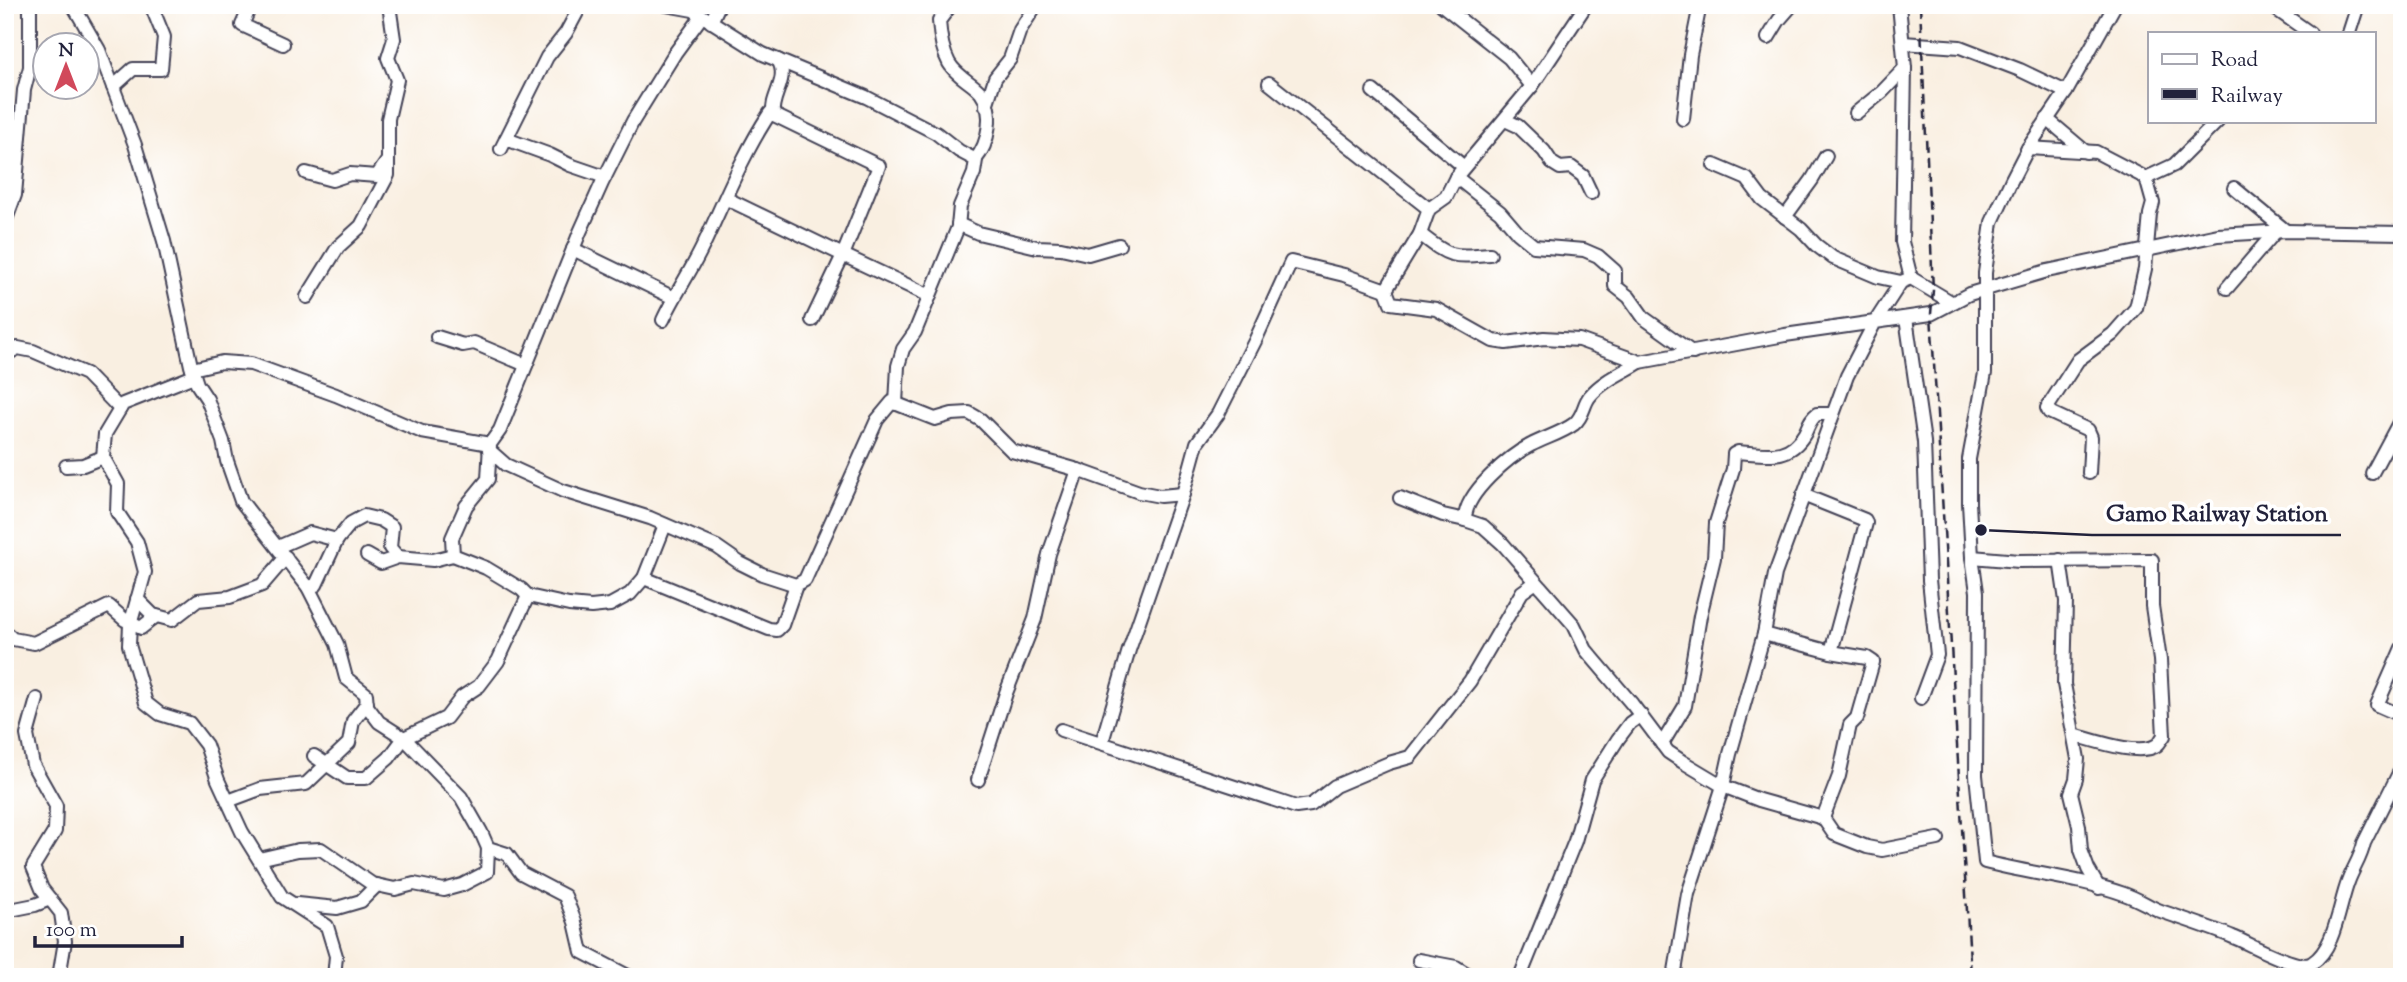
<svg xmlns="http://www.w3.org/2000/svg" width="2407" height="982" viewBox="0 0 2407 982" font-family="'Sorts Mill Goudy',serif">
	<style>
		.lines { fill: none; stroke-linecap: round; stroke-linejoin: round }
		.minor-casing { stroke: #424154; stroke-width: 16 }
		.minor { stroke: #fff; stroke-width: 12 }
		.rail { stroke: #22223b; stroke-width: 2.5; stroke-dasharray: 10 5; stroke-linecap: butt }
		.leader { fill: none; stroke: #22223b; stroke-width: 2.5 }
		.callout-dot { fill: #22223b; stroke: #fff; stroke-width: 2.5 }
		.callout-label { font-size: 23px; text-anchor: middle; font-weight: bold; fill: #22223b; stroke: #fff; stroke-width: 7; stroke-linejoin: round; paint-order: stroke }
	</style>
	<rect width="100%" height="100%" fill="#fff"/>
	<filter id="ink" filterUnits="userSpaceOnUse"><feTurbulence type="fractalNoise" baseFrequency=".0143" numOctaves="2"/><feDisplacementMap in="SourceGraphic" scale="14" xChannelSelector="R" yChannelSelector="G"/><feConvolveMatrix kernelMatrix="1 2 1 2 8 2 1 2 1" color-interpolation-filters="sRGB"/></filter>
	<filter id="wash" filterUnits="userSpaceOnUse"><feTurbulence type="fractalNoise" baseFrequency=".00686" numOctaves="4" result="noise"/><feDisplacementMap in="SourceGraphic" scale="28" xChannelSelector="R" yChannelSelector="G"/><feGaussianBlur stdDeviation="1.57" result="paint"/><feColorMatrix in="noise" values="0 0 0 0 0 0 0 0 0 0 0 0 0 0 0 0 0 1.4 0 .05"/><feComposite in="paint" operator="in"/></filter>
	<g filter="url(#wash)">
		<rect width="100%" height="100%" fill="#f9efe1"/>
	</g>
	<g filter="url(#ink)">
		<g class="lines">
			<defs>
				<g id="minor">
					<polyline points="73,5 99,50 135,145 164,241 191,366 197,384 207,399 223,441 227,461 241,501 308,587 337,644 346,678 366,694 367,706 379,722 404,738 461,797 481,832 488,848 507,854 521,873 565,896 575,922 582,952 630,977"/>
					<polyline points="251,5 242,25 283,44"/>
					<polyline points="666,5 693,10 763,54 866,97 936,133 959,151 976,160 974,173 960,206 958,227 915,332 903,349 898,366 896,404"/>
					<path d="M951,5L939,21C940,36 942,50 949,63C957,77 972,82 981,93C995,111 989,144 975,160"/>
					<polyline points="1442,5 1509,58 1532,86"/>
					<polyline points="1899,5 1905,68 1902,242 1911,278"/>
					<path d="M2115,5L2066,92L2028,148L2011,181L1992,222L1985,273V373L1969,459V503L1972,557L1977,592L1976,775L1985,862C2031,874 2079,878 2124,894C2136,898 2147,905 2158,910C2183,919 2209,927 2233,937C2249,943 2298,972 2312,963C2335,949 2339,905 2348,882C2353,868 2361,858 2364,843L2402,767"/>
					<polyline points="2270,5 2310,33"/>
					<polyline points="711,22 719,5"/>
					<polyline points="2349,33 2358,5"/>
					<polyline points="1768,38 1779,20 1792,5"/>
					<polyline points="1903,43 1960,47 2020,70 2066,92"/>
					<polyline points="1269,83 1429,209"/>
					<polyline points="113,87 133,69 161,69 164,37 151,5"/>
					<polyline points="1373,91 1464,167"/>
					<polyline points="986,106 995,78 1010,59 1020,30 1036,5"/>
					<polyline points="1856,113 1882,92 1905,68"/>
					<path d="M773,115C770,96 790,79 778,60"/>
					<polyline points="1683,119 1690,55 1700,5"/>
					<polyline points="2047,119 2086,152"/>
					<polyline points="1505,120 1518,126 1544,151 1552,163 1560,168 1571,167 1583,176 1591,193"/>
					<polyline points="506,139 550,155 570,165 605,177"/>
					<polyline points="2028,148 2096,152 2146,178"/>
					<polyline points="501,149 547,57 566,33 581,5"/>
					<polyline points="1714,165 1747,179 1762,199 1801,229 1816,245 1833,258 1878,277 1901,282"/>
					<polyline points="306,173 332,180 350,174 377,176 388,160"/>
					<polyline points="1456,177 1500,212 1518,233 1534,246 1584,250 1598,256 1615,271 1615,286 1629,297 1644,318 1693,353"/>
					<polyline points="2234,188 2286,231"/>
					<polyline points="1785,217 1812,180 1826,156"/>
					<polyline points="5,222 15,195 24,90 30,67 30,5"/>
					<polyline points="958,224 978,233 1037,247 1061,248 1088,254 1119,245"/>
					<path d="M1420,234C1450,258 1452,257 1490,254"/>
					<polyline points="573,249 674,298"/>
					<polyline points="2227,288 2276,231"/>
					<polyline points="1386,290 1391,303 1436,309 1493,341 1506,343 1544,338 1579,340 1640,362 1785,335 1875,322 1901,282 1911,278 1951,302"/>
					<polyline points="307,297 338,247 361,226 388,175 388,119 397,80 388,58 394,39 389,5"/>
					<polyline points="1906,318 1924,442 1929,580 1937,655 1921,698"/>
					<path d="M663,320C675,294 692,270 704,244C725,199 743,154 770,113L879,166L843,255L725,198"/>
					<polyline points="812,320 843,255 930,296"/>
					<polyline points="437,337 463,345 474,343 526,365"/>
					<polyline points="5,355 18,348 33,351 86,374 120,409"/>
					<path d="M1640,362C1624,372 1602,381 1590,396C1583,404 1584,416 1574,424C1562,433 1544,438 1531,445C1509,456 1464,494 1465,520L1483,526L1503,544L1574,625L1586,650L1632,704L1668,752L1683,762L1723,786L1759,800L1823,818L1834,834L1867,847L1882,850L1938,839"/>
					<polyline points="192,369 222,362 251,364 336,395 422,432 490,444"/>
					<polyline points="194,376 123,404 105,434 103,457 118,484 117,512 137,542 145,572 130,625 129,645 146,703 160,714 189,723 206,745 218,780 242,832 282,897 327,926 336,956 334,977"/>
					<polyline points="489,450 506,465 563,491 650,518 717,547 740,563 762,574 796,585 805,580 877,420 892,402 935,419 952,414 969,413 981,420 1012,451 1078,470 1139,492 1160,496 1183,494"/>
					<polyline points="66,466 83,465 103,457"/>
					<polyline points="2089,473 2091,437 2088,430 2049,412 2047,408 2078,360 2113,334 2136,308 2145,269 2150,214 2153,203 2146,178 2174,165 2218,121"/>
					<polyline points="2372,473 2402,417"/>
					<polyline points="1803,495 1865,520 1866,523 1831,652"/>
					<polyline points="1400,498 1443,515 1465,520"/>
					<polyline points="665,525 644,578 630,594 610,605 591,607 569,605 528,596 521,589 486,568 453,555 452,538 466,506 488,479 490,444 500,430 580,232 602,183 633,121 675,53 702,16"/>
					<polyline points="278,547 310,533 337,540 351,523 364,516 381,520 392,527 390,548 398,557"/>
					<polyline points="367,555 381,563 398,557 433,560 453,555"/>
					<path d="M1972,557L2019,561L2152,560V606L2160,660L2164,736C2161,739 2160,743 2157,745C2139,757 2093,740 2074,735"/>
					<polyline points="2060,560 2066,601 2064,684 2078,759 2076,779 2071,793 2079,826 2081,850 2088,869 2099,888"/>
					<polyline points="644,578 769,629 777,630 782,625 796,585"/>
					<polyline points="308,587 316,585 337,540"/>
					<polyline points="137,599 153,615 172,620 198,600 230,597 262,585 286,557"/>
					<polyline points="5,632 13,639 34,643 109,606 125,620 141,628 156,616"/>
					<polyline points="1764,634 1831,652 1867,658 1873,662 1857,718 1850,725 1839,776 1823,818"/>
					<polyline points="2402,648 2377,705 2402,716"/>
					<polyline points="37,699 27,735 33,765 56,806 55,831 33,867 42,889 61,913 65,941 59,977"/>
					<polyline points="1061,730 1296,807 1311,805 1335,786 1389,763 1410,757 1470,681 1522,592 1536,582"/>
					<polyline points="1102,742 1129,650 1183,494 1197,443 1218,414 1255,341 1291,262 1344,275 1386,290 1420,234 1429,209 1446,197 1456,177 1532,86 1586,5"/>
					<path d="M1662,744L1685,706L1700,616L1714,558L1716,523L1733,469L1734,454L1738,452C1766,454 1789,461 1805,433C1809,425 1810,419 1817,414H1833"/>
					<polyline points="314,756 347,778 366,778 389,758 404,738 446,718 462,697 479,686 498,661 528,596"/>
					<polyline points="978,780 1006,693 1035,619 1049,554 1078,470"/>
					<polyline points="228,801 260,789 306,784 349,743 353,721 367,703"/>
					<polyline points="259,859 298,850 321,849 372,884 395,889 414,884 444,890 462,885 487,872 488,848"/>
					<polyline points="297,904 337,908 361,901 377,885"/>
					<polyline points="5,911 35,905 50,899"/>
					<polyline points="1419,960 1456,967 1472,977"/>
					<polyline points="1520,977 1575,841 1592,780 1618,739 1630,723 1641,715"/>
					<polyline points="1674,977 1688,894 1723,786 1730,754 1764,634 1775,574 1847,376 1875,322 1931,314 1969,294 2047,271 2218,235 2286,231 2402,233"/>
				</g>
			</defs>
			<use href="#minor" class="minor-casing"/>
			<use href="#minor" class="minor"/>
			<polyline class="rail" points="1920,5 1933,290 1931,314 1971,977"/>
		</g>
	</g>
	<path class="leader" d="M1981 530L2092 535H2341"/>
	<circle class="callout-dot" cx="1981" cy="530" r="7"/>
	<g class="callout-label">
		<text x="2217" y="521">Gamo Railway Station</text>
	</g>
	<rect width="2407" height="982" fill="none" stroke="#fff" stroke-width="28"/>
	<rect x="2148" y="32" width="228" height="91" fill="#ffffff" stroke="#a7a7b1" stroke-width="2"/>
	<rect x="2162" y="54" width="35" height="10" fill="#ffffff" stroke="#a7a7b1" stroke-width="2"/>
	<text x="2211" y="66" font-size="21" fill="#22223b">Road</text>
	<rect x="2162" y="89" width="35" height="10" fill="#22223b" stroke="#a7a7b1" stroke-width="2"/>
	<text x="2211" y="102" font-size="21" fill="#22223b">Railway</text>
	<g transform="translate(66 66)"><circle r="33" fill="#ffffff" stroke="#a7a7b1" stroke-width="2"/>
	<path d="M0-5L12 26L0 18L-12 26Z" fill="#d1495b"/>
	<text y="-10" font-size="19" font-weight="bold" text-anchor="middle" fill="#22223b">N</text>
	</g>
	<path d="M35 936v10h147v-10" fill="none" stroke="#22223b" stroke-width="3.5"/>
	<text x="46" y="936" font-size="21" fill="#22223b" stroke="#ffffff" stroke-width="5" paint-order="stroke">100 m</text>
</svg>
